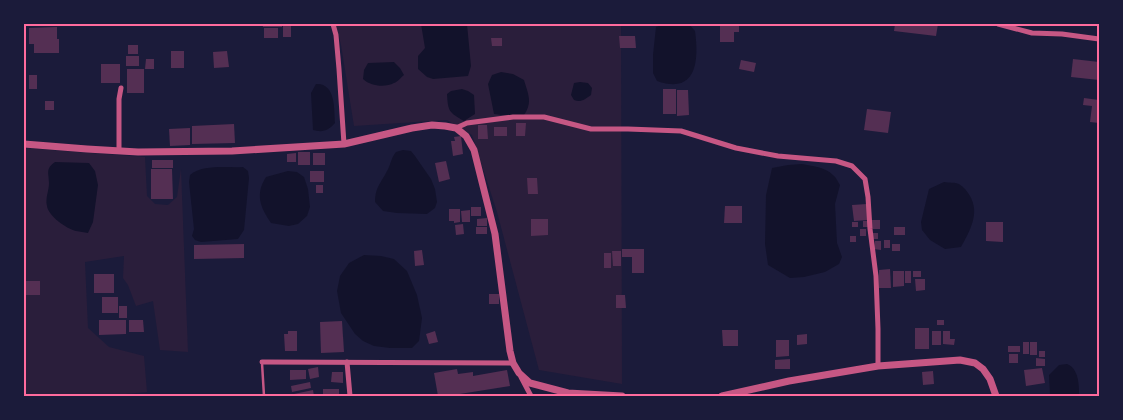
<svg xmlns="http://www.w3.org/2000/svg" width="1123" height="420" viewBox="0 0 1123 420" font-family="Poppins,sans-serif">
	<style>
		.green { fill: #2a1e3b }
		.water { fill: #12122b }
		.building { fill: #542f53 }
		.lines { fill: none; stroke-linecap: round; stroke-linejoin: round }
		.service { stroke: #c65784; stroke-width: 2.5 }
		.minor { stroke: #c65784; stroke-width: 5 }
		.tertiary { stroke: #c65784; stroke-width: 7 }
		.neatline { fill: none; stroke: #ff6b9d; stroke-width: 2 }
	</style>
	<rect width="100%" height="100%" fill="#1b1b3a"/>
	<g class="green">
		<polygon points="336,24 621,24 622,384 539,370 497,212 472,135 447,120 354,126 341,45"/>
		<polygon points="24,148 145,157 147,196 155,204 168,205 177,197 181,169 188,352 160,350 153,301 136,306 128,285 123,278 124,256 85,262 88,328 109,347 144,356 147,392 105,396 24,396"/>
	</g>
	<g class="water">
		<polygon points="421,24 467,24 471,66 468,76 433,79 427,77 418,69 418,56 425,48"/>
		<path d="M665,24H689L695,31C699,60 697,95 657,81L653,73V55L656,27Z"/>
		<path d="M394,62L400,68L404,75C401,77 398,82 394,83C385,88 370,86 363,79L364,70L368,63Z"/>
		<path d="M501,72L513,74L524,80C528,94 533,102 524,115H501L494,114L488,84L492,75Z"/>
		<path d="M580,82L588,83L592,88L591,95C585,99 581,103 574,100L571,95L574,83Z"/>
		<path d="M316,84C336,83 334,109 335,123C329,130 323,133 313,130L311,93Z"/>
		<path d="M462,89L468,91L474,95L475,114L464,121C449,112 448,112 447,94L451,91Z"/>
		<path d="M403,150L411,151L415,156L431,179L435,189L437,202L435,208L427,214L397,213L383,211L375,202C375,187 381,183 387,171C391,164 391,158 396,152Z"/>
		<path d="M55,162L89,163L95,171L98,185L93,222L88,233C84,232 80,232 76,231C67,229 48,216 47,206C45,198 49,191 49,183C49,173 45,169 55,162Z"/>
		<path d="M802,164C812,166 825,167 833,175C836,177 838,182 840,185L835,204L837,243L842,257L839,264L825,272L804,277L790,278L768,265L765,244L766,195L772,168L788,165Z"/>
		<path d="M243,167L248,171L249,178L244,230L238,239L201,242L195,240L192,236L194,229L189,182L190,175C203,164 227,168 243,167Z"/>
		<path d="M288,171L297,172L304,177L308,189L310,207L307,216L298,224L289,226L271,223C260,207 255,194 266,177Z"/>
		<path d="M944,182C949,183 955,182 959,184C964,187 967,191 970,196C980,213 970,231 961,247L945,249L930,240L922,230L921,222L929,189Z"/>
		<polygon points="364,255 381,256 394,259 407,271 417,295 422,318 419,341 412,348 390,348 374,346 363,341 355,334 341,313 337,291 340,276 349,263"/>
		<path d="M1067,364C1079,369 1079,385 1079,396H1052L1050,394L1049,375L1059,365Z"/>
	</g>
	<g class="building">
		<polygon points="262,24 282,24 282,27 263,27"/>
		<polygon points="498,24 512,24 512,25 498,26"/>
		<rect x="515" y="24" width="14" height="2"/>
		<polygon points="720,24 739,24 739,32 734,32 734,42 720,42"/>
		<polygon points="895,24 938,24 936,36 894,31"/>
		<rect x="283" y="26" width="8" height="11"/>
		<polygon points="57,27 57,39 59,39 59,53 34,53 34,44 29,44 29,28"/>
		<rect x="264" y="28" width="14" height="10"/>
		<polygon points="619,36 635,36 636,48 620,48"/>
		<polygon points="491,38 502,38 502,46 492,46"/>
		<rect x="128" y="45" width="10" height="9"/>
		<rect x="171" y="51" width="13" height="17"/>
		<polygon points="227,51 229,67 214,68 213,52"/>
		<rect x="126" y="56" width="13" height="10"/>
		<polygon points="146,59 154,59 154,69 145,69"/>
		<polygon points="1073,59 1099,62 1099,80 1071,77"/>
		<polygon points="741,60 756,63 754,72 739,69"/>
		<rect x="101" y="64" width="19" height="19"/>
		<rect x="127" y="69" width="17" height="24"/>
		<rect x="29" y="75" width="8" height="14"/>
		<rect x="24" y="82" width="2" height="12"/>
		<rect x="663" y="89" width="13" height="25"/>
		<polygon points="677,90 688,90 689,115 677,116"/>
		<polygon points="1084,98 1099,100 1099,123 1090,122 1092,106 1083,105"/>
		<rect x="45" y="101" width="9" height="9"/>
		<polygon points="867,109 891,112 888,133 864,130"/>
		<polygon points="516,123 526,123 525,136 516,136"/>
		<polygon points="234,124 235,143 192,144 192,126"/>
		<polygon points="478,125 487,125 488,139 478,139"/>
		<rect x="494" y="127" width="13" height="9"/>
		<polygon points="190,128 190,145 170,146 169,129"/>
		<polygon points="461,136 463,154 453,156 451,141 455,141 454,137"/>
		<rect x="298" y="152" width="12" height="13"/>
		<polygon points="296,153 296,162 287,162 287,154"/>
		<rect x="313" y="153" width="12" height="12"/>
		<rect x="152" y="160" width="21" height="8"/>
		<polygon points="446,161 450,179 439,182 435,163"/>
		<polygon points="151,169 172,169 173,199 151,199"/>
		<rect x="310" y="171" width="14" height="11"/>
		<polygon points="527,178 537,178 538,194 528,194"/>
		<rect x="316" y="185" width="7" height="8"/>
		<polygon points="867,204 868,220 854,221 852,205"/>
		<polygon points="725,206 742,206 742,223 724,223"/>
		<rect x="471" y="207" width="10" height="9"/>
		<polygon points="449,209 460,209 460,222 454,223 454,221 449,221"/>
		<polygon points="470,210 470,222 462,222 461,211"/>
		<polygon points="487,218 487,226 477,226 477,219"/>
		<polygon points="531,219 548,219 548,235 531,236"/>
		<rect x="871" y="220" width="9" height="9"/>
		<rect x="863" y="221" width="5" height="6"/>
		<rect x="852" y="222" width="6" height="5"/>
		<polygon points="986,222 1003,222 1003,242 986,241"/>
		<polygon points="463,224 464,234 456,235 455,225"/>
		<rect x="476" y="227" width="11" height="7"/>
		<rect x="894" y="227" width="11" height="8"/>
		<rect x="860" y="229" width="6" height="7"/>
		<rect x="872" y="233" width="6" height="6"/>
		<rect x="850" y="236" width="6" height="6"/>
		<rect x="884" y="240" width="6" height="8"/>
		<polygon points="875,241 881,241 881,250 874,249"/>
		<polygon points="244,244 244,258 194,259 194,245"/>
		<rect x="892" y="244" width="8" height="7"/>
		<polygon points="622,249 644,249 644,273 632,273 632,257 622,257"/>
		<polygon points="422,250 424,265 415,266 414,251"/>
		<polygon points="612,251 621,251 621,266 613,266"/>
		<rect x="604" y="253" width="7" height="15"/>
		<polygon points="890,269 891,288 879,288 879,270"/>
		<polygon points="893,271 904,271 904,286 893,287"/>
		<rect x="905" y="271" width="6" height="12"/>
		<rect x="913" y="271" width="8" height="6"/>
		<rect x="94" y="274" width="20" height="19"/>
		<polygon points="915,279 925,279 925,290 916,291"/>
		<polygon points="25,281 40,281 40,295 26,295"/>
		<rect x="489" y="294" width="10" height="10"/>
		<polygon points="616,295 625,295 626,308 616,308"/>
		<rect x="102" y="297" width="16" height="16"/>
		<rect x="119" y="306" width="8" height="12"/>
		<polygon points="99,320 126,320 126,334 99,335"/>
		<polygon points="129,320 143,320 144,332 129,332"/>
		<rect x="937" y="320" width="7" height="5"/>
		<polygon points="342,321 344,352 321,353 320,322"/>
		<rect x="915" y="328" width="14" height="21"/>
		<polygon points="722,330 738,330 738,346 723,346"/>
		<polygon points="288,331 297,331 297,351 285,351 284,334 288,334"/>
		<polygon points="435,331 438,342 429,344 426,334"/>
		<rect x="932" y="331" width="9" height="14"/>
		<polygon points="943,331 950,331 950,339 955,339 954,345 943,344"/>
		<polygon points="807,334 807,344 797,345 797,335"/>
		<polygon points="776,340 789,340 789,356 776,357"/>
		<rect x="1023" y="342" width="6" height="12"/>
		<rect x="1030" y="342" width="7" height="13"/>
		<rect x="1008" y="346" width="12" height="6"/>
		<rect x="1039" y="351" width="6" height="6"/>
		<rect x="1009" y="354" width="9" height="9"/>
		<polygon points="1036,358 1045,359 1045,366 1036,366"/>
		<polygon points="790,359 790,369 775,369 775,360"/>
		<polygon points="318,367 319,377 310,379 308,369"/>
		<polygon points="1042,368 1045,383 1026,386 1024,370"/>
		<polygon points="457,369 458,374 473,372 473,376 507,370 510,386 447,396 438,396 434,373"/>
		<polygon points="290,370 306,370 306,379 290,380"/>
		<polygon points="933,371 934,384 923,385 922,372"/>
		<polygon points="332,372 343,372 343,383 331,382"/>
		<polygon points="310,382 311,388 292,392 291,386"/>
		<rect x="323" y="389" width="16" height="7"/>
		<polygon points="313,390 314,396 294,396 294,394"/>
	</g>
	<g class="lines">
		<polyline class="service" points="262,363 264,396"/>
		<g class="minor">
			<polyline points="333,24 336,35 339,69 344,144"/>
			<polyline points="998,24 1032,33 1062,34 1099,39"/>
			<polyline points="456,128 467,123 513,117 544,117 591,129 628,129 681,131 736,148 778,156 836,161 852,166 865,179 868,197 870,229 876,276 878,329 878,366"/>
			<polyline points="119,151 119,99 121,88"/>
			<polyline points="262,362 513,363"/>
			<polyline points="347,362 350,396"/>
			<polyline points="521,377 531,396"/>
		</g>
		<g class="tertiary">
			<polyline points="24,144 87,149 138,152 232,151 344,144 412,128 432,125 445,126 456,128 466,136 474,150 495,234 510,351 513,363 519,373 530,383 568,393 622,396"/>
			<polyline points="722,396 789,381 878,366 960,360 975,363 983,369 990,379 996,396"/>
		</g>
	</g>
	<rect width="1123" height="420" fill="none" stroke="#1b1b3a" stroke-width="50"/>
	<rect x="25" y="25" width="1073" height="370" class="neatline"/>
</svg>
